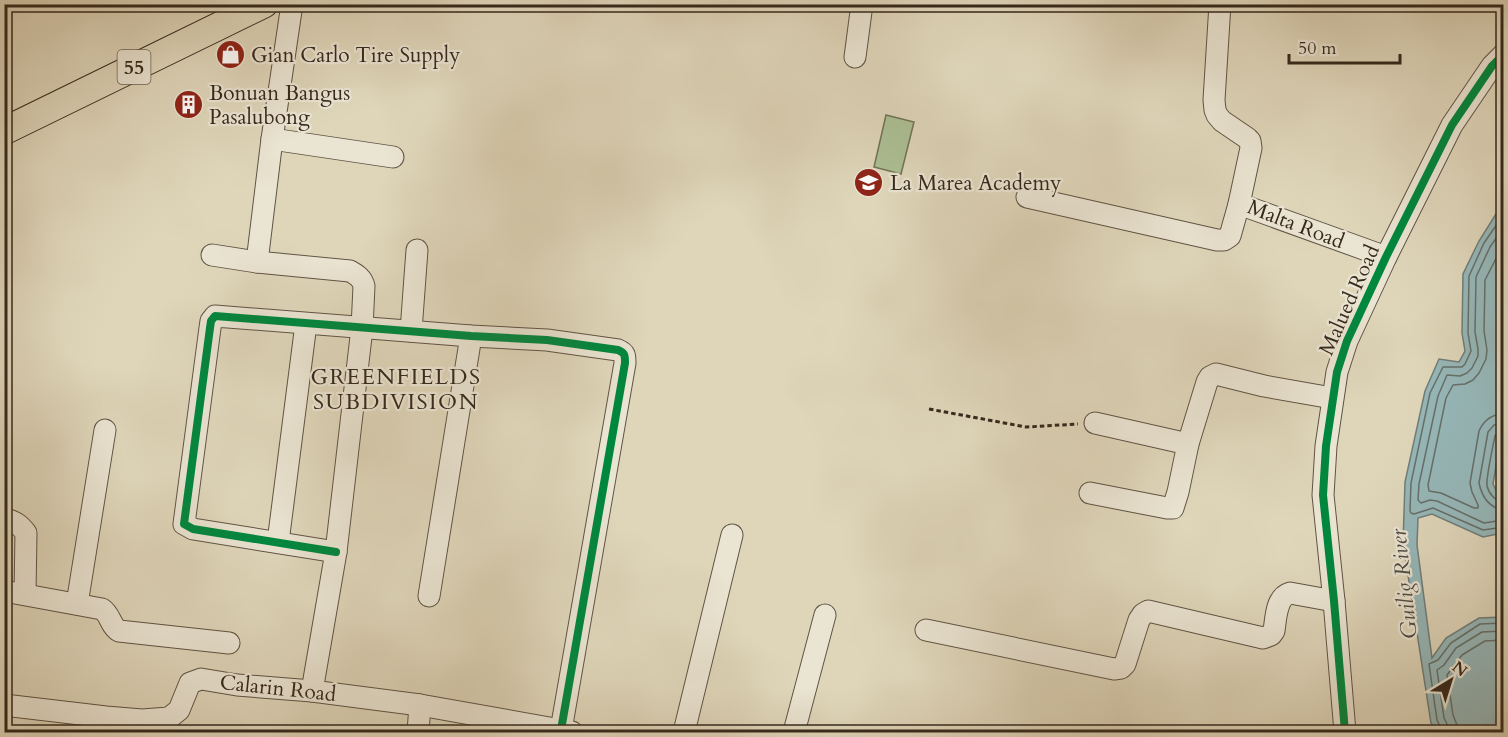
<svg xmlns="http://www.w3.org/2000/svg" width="1508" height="737" viewBox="0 0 1508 737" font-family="Cardo,serif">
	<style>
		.pitch { fill: #acbf94; stroke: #717458; stroke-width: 1.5 }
		.water { fill: #96b7b8; stroke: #707e7a; stroke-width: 1.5 }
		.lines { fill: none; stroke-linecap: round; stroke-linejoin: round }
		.shore { stroke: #66706a; stroke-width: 1.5 }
		.minor-casing { stroke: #605444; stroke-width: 23 }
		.major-casing { stroke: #36291d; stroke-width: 29 }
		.path { stroke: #36291d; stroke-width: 3; stroke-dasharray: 4.5 3; stroke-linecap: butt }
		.minor { stroke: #eae4d2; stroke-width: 21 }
		.major { stroke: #dfd6ba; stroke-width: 27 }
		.cycleway-casing { stroke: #eae4d2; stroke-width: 11 }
		.cycleway { stroke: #00873e; stroke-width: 8 }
		.labels { text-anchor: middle; stroke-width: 4.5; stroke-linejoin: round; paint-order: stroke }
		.shield { fill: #eae4d2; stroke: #6c6153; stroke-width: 1.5 }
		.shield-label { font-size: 20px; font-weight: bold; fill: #36291d }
		.poi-label { font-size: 21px; fill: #36291d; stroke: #eae4d2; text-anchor: start }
		.street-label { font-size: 21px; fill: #36291d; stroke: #eae4d2 }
		.neighbourhood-label { font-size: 22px; letter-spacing: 1.5px; fill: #36291d; stroke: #eae4d2 }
		.water-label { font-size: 22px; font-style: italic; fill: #4e4c44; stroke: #eae4d2 }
	</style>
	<rect width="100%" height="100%" fill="#dfd6ba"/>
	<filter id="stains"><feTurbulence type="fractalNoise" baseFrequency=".00333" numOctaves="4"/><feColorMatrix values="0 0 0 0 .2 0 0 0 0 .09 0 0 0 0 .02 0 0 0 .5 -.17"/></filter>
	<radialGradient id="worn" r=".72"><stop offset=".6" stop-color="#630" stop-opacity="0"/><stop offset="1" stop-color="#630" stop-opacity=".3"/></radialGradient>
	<polygon class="pitch" points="886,115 914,122 901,174 874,167"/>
	<polygon class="water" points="1503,205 1504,420 1493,484 1499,496 1503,497 1503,533 1483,537 1432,514 1418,518 1417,545 1432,658 1446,638 1479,618 1503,617 1503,732 1437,732 1431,723 1403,543 1405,482 1425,391 1439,359 1459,362 1465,351 1462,333 1463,274 1479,241 1496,214"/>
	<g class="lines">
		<g class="shore">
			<polyline points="1504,214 1484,243 1469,276 1468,333 1471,351 1465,364 1462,367 1443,367 1430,393 1411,483 1410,511 1411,513 1414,514 1433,508 1483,530 1504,527"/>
			<polyline points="1504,227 1490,247 1476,277 1475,332 1478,349 1478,356 1472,368 1467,373 1460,376 1447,375 1438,396 1419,484 1418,500 1421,503 1430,500 1437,501 1484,523 1504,520"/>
			<path d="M1504,243L1485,280L1484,331L1487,350L1486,359L1479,373L1473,380L1465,384L1453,385L1446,398L1428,485L1429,491L1441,493L1474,508H1478V505L1472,492L1470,483L1479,431C1484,420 1492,414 1504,414"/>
			<path d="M1504,423L1494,425L1488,432L1479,483C1482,497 1489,508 1504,510"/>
			<path d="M1504,431L1498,432L1495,436C1493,445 1486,479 1487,486C1489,494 1495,501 1504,502"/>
			<polyline points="1441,732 1441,728 1437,720 1429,664 1438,660 1451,643 1480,624 1504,623"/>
			<polyline points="1449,732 1448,726 1444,718 1437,670 1444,665 1456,648 1482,632 1504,631"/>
			<polyline points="1458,732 1457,725 1453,715 1447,675 1462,655 1485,641 1504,640"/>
		</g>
		<defs>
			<g id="minor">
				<polyline points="855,57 862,4"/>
				<polyline points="272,139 393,157"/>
				<polyline points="1027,197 1217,240 1224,240 1230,236 1239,204 1251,148 1250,141 1247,138 1222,121 1217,115 1215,110 1214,100 1220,4"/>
				<polyline points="1239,204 1386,257"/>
				<path d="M212,255L257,262L350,271C357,275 362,278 364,286L362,328L336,552L312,691"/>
				<polyline points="257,262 272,139 292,4"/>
				<polyline points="411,331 417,250"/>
				<polyline points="1095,423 1188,444"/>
				<polyline points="1090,493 1167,508 1173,508 1178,492 1188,444 1207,382 1210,377 1216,374 1264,386 1332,398"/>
				<path d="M4,519C15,521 20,525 26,533L25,594"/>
				<polyline points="278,542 306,324"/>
				<path d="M336,552L193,529L184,524L210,328L211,321L215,316L471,336L547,340L618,350C625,353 625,355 625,363L561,730"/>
				<path d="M4,591L102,609C111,615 110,626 119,631L229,643"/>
				<polyline points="429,596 471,336"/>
				<polyline points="77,604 105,430"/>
				<path d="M926,630L1114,669L1121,668L1125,664L1139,620L1143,614L1148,611L1263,638L1271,635L1274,631C1276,618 1276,597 1290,593L1334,601"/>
				<polyline points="4,705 106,717 142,720 169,718 179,710 190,683 201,679 237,685 312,691 420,705 572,732"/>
				<polyline points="418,732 420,705"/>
				<polyline points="684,732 732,535"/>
				<polyline points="794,732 825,615"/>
				<polyline points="1345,732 1334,601 1323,495 1326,446 1337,372 1347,341 1386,257 1452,125 1492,66 1504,54"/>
			</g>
			<polyline id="major" points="4,131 264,4"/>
		</defs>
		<use href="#minor" class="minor-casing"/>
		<use href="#major" class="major-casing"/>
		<polyline class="path" points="929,409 1026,427 1078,424"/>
		<use href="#minor" class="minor"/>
		<use href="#major" class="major"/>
		<defs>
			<g id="cycleway">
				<path d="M336,552L193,529L184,524L210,328L211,321L215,316L471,336L547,340L618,350C625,353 625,355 625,363L561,730"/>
				<polyline points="1345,732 1334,601 1323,495 1326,446 1337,372 1347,341 1386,257 1452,125 1492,66 1504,54"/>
			</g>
		</defs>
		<use href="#cycleway" class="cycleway-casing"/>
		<use href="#cycleway" class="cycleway"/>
	</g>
	<defs>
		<symbol id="shop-disc" viewBox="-11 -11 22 22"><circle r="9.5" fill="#8f2418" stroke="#eae4d2"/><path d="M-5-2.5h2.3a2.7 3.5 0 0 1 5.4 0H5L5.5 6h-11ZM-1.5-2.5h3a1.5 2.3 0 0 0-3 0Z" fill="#fff"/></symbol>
		<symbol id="building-disc" viewBox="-11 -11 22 22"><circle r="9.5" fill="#8f2418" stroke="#eae4d2"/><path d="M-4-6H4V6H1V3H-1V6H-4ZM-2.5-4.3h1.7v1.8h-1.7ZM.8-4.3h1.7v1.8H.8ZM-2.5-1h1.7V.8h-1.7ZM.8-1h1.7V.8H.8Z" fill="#fff"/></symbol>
		<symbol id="school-disc" viewBox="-11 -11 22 22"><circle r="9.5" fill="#8f2418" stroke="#eae4d2"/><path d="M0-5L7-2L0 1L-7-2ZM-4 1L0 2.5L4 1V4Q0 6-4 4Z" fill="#fff"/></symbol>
	</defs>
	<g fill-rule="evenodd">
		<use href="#shop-disc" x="214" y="38" width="33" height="33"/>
		<use href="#building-disc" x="172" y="88" width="33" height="33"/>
		<use href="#school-disc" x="852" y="166" width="33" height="33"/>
	</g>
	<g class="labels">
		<rect class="shield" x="117.5" y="50" width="33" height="34" rx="4.5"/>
		<g class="shield-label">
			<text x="134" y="74">55</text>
		</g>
		<g class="poi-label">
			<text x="251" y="62">Gian Carlo Tire Supply</text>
			<text x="209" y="100">Bonuan Bangus<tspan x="209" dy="24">Pasalubong</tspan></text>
			<text x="890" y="190">La Marea Academy</text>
		</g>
		<g class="street-label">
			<text transform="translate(1296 224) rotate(21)" y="7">Malta Road</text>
			<text transform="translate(1349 300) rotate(-66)" y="7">Malued Road</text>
			<text transform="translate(278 688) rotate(6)" y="7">Calarin Road</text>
		</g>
		<g class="neighbourhood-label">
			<text x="396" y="384">GREENFIELDS<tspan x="396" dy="25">SUBDIVISION</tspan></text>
		</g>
		<g class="water-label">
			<text transform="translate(1403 584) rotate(-96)" y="8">Guilig River</text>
		</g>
	</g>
	<rect width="1508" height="737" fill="none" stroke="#dfd6ba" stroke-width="24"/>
	<rect x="6" y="6" width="1496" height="725" fill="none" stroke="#36291d" stroke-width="3"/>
	<rect x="12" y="12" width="1484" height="713" fill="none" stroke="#36291d" stroke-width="1.5"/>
	<g transform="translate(1451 680) rotate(38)" stroke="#eae4d2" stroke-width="4.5" paint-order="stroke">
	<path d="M0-4.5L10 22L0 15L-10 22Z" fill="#36291d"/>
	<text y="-9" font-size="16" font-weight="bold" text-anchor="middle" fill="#36291d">N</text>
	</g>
	<path d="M1289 54v9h111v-9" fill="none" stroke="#36291d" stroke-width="3"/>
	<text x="1298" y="54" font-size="18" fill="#36291d" stroke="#eae4d2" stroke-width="4.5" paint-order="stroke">50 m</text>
	<rect width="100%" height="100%" filter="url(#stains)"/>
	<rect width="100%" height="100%" fill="url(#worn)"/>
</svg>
